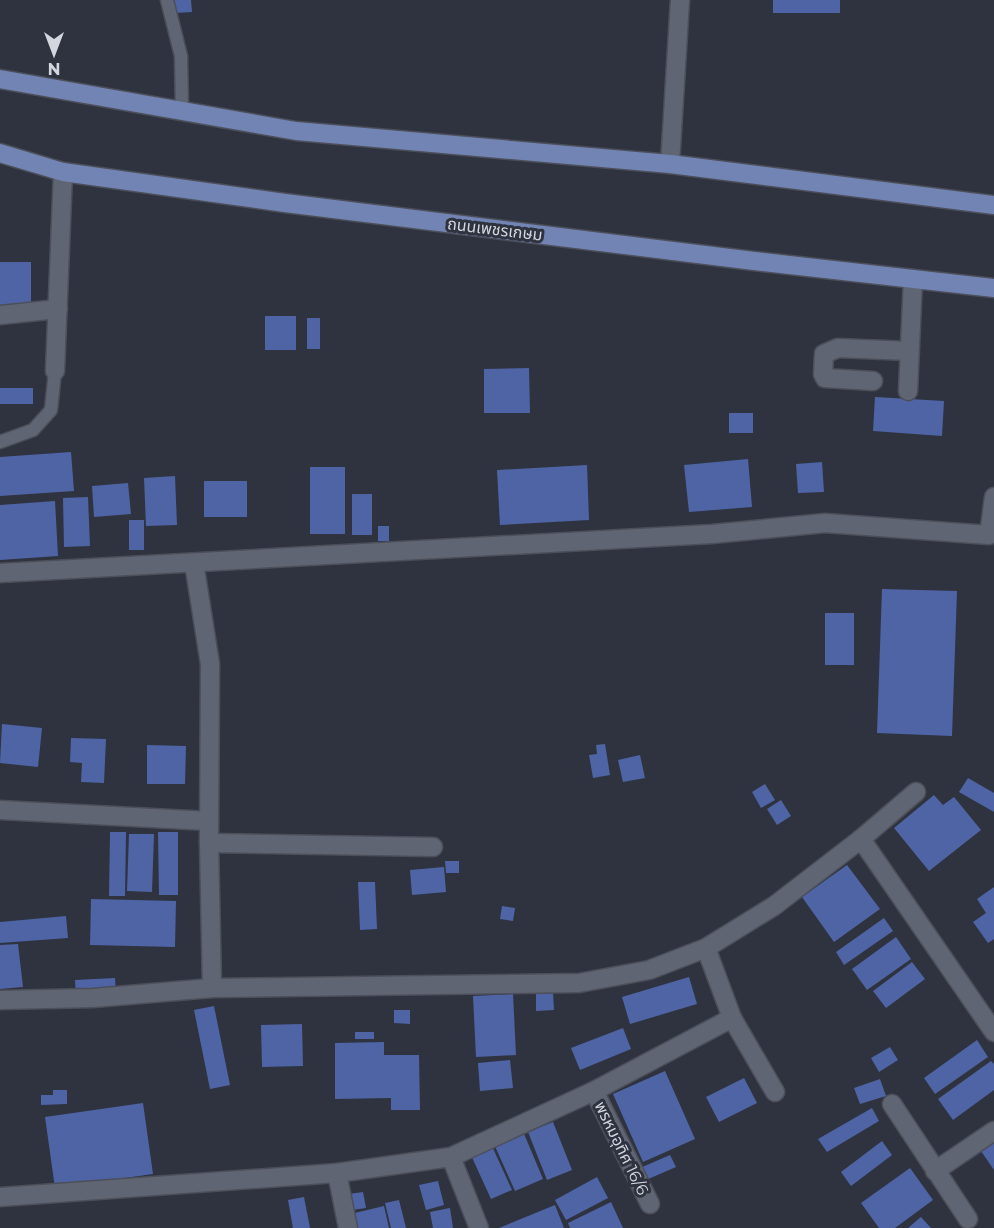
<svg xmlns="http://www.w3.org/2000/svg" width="994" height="1228" viewBox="0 0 994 1228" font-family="Montserrat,'Noto Sans Thai',sans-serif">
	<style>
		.building { fill: #4f64a5 }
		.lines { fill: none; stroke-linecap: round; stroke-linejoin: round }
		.service-casing { stroke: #4c4f5a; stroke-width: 15 }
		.minor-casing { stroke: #4c4f5a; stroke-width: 21 }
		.trunk-casing { stroke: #4c4f5a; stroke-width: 21 }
		.service { stroke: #606573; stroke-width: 12 }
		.minor { stroke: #606573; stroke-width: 18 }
		.trunk { stroke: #7284b4; stroke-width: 18 }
		.labels { text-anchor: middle; stroke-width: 6; stroke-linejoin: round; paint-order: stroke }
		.street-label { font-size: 16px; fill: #d3d6de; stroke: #2e333f }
	</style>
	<rect width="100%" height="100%" fill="#2e333f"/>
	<g class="building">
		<polygon points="175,0 191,0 192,12 175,13"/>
		<rect x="773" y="0" width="67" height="13"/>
		<rect x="0" y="262" width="31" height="44"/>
		<rect x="265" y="316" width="31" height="34"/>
		<rect x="307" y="318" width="13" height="31"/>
		<polygon points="529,368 530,413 484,413 484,369"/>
		<rect x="0" y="388" width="33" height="16"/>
		<polygon points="875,397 944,401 942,436 873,431"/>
		<rect x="729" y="413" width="24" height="20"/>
		<polygon points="71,452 74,491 0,496 0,457"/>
		<polygon points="748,459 752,507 689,512 684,465"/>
		<polygon points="822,462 824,492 798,493 796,464"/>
		<polygon points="587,465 589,520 500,525 497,470"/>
		<rect x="310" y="467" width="35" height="67"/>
		<polygon points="175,476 177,525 146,526 144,478"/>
		<rect x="204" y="481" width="43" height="36"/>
		<polygon points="128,483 131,514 94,517 92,486"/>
		<rect x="352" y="494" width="20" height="41"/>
		<polygon points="88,497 90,546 64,547 63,498"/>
		<polygon points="55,501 58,556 0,560 0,505"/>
		<rect x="129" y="520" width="15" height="30"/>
		<rect x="378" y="526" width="11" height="15"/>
		<polygon points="882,589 957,591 952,736 877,733"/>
		<rect x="825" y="613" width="29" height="52"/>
		<polygon points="2,724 42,728 38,767 0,763"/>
		<polygon points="71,738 106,739 104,783 81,782 82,763 70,762"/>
		<polygon points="605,744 610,775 593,778 589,755 597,754 596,745"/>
		<polygon points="147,745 186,746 185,784 147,784"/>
		<polygon points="640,755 645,778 623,782 618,760"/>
		<polygon points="968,778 994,793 994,812 959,792"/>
		<polygon points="765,784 775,800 761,808 752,792"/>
		<polygon points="934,795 943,805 954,797 981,830 929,871 894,828"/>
		<polygon points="781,800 791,816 777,825 767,809"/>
		<polygon points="110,832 126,832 125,896 109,896"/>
		<polygon points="158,832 178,832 178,895 159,895"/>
		<polygon points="129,834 154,834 152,892 127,891"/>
		<polygon points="445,861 459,861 459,873 446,873"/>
		<polygon points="847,865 880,909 834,942 802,897"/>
		<polygon points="444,867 446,892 412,895 410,870"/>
		<polygon points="358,882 375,882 377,929 360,930"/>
		<polygon points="994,887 994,939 988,943 973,922 986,913 977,899"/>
		<polygon points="91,899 176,901 175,947 90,945"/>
		<polygon points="502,906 515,908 513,921 500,919"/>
		<polygon points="66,916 68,938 0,943 0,922"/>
		<polygon points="884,918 893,931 844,965 836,952"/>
		<polygon points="896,937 911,959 867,990 852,969"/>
		<polygon points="18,944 23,987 0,989 0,945"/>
		<polygon points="912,962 925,979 886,1008 873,991"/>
		<polygon points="689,977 697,1004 630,1024 622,997"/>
		<polygon points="115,978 116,994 76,996 75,980"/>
		<polygon points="536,993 553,993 554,1010 536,1011"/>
		<polygon points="513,994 516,1055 476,1057 473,996"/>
		<polygon points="214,1006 230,1085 210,1089 194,1010"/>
		<polygon points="394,1010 410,1010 410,1024 394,1023"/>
		<polygon points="302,1024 303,1066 262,1067 261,1025"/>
		<polygon points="623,1028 631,1049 580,1070 571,1048"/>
		<rect x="355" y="1032" width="19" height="7"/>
		<polygon points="977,1040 988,1057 935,1094 924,1078"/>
		<polygon points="384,1042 384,1055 419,1055 420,1110 391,1110 391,1098 335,1099 335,1043"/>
		<polygon points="890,1047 898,1060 879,1072 871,1058"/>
		<polygon points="510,1060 513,1088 480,1091 478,1063"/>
		<polygon points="991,1061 994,1064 994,1090 953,1120 938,1099"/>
		<polygon points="665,1071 695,1139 643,1162 613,1094"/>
		<polygon points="744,1078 757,1103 719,1122 706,1097"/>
		<polygon points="880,1079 886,1096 860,1104 854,1088"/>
		<polygon points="53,1090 67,1090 67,1104 41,1105 41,1095 53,1095"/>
		<polygon points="143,1103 153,1174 55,1188 45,1117"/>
		<polygon points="872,1108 879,1121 827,1152 818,1139"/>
		<polygon points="553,1122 572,1170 547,1180 528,1132"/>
		<polygon points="522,1129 543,1179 515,1191 493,1142"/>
		<polygon points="882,1141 892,1155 851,1186 841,1172"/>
		<polygon points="994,1142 994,1170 981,1151"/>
		<polygon points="491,1144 512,1190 491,1199 470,1153"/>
		<polygon points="670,1155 676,1167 646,1180 640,1168"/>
		<polygon points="910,1168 933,1200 895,1228 879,1228 861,1203"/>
		<polygon points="597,1177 608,1198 566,1220 555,1200"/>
		<polygon points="438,1181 444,1205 426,1210 419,1185"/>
		<polygon points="363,1192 366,1208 352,1210 349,1194"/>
		<polygon points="304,1197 310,1228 293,1228 288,1200"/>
		<polygon points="399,1200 406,1228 391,1228 385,1203"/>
		<polygon points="611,1202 623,1228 570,1228 568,1223"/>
		<polygon points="555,1205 564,1228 499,1228"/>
		<polygon points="384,1206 389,1228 358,1228 355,1213"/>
		<polygon points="450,1208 453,1228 433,1228 430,1212"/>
		<polygon points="921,1217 931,1228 908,1228"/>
	</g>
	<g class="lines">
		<defs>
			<g id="service">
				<polyline points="167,0 181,56 182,111"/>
				<polyline points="0,442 33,430 51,410 55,371"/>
			</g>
			<g id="minor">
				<polyline points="670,164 680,0"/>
				<polyline points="0,315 58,309"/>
				<polyline points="55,371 63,172"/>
				<polyline points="873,381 825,378 823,374 824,354 838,348 909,351"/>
				<polyline points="908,391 913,279"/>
				<polyline points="194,563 210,664 209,843 212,988"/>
				<polyline points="0,573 712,534 825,523 989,535 994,497"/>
				<polyline points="0,810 209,821"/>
				<polyline points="861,839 994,1032"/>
				<polyline points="209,843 433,847"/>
				<polyline points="706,948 732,1018 775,1092"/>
				<polyline points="0,1000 93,998 212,988 579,983 649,970 706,948 774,906 861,839 916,792"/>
				<polyline points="594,1091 650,1204"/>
				<polyline points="892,1104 968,1219"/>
				<polyline points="451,1157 479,1228"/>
				<polyline points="935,1171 994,1131"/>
				<polyline points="337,1173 348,1228"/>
				<polyline points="0,1197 337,1173 451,1157 594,1091 732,1018"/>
			</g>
			<g id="trunk">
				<polyline points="0,79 296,131 670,164 994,205"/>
				<polyline points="0,153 63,172 285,203 754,261 994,288"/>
			</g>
		</defs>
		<use href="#service" class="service-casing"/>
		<use href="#minor" class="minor-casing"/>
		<use href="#trunk" class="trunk-casing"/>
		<use href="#service" class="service"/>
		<use href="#minor" class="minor"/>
		<use href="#trunk" class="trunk"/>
	</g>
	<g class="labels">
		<g class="street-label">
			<text transform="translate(495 229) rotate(7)" y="6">ถนนเพชรเกษม</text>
			<text transform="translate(622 1148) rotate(64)" y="6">พรหมอุทิศ 16/6</text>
		</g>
	</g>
	<g transform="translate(54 54) rotate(180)" stroke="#2e333f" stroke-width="4.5" paint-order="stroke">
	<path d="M0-4.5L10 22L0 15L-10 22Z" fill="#d3d6de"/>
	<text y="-9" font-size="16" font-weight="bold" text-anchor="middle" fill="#d3d6de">N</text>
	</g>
</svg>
